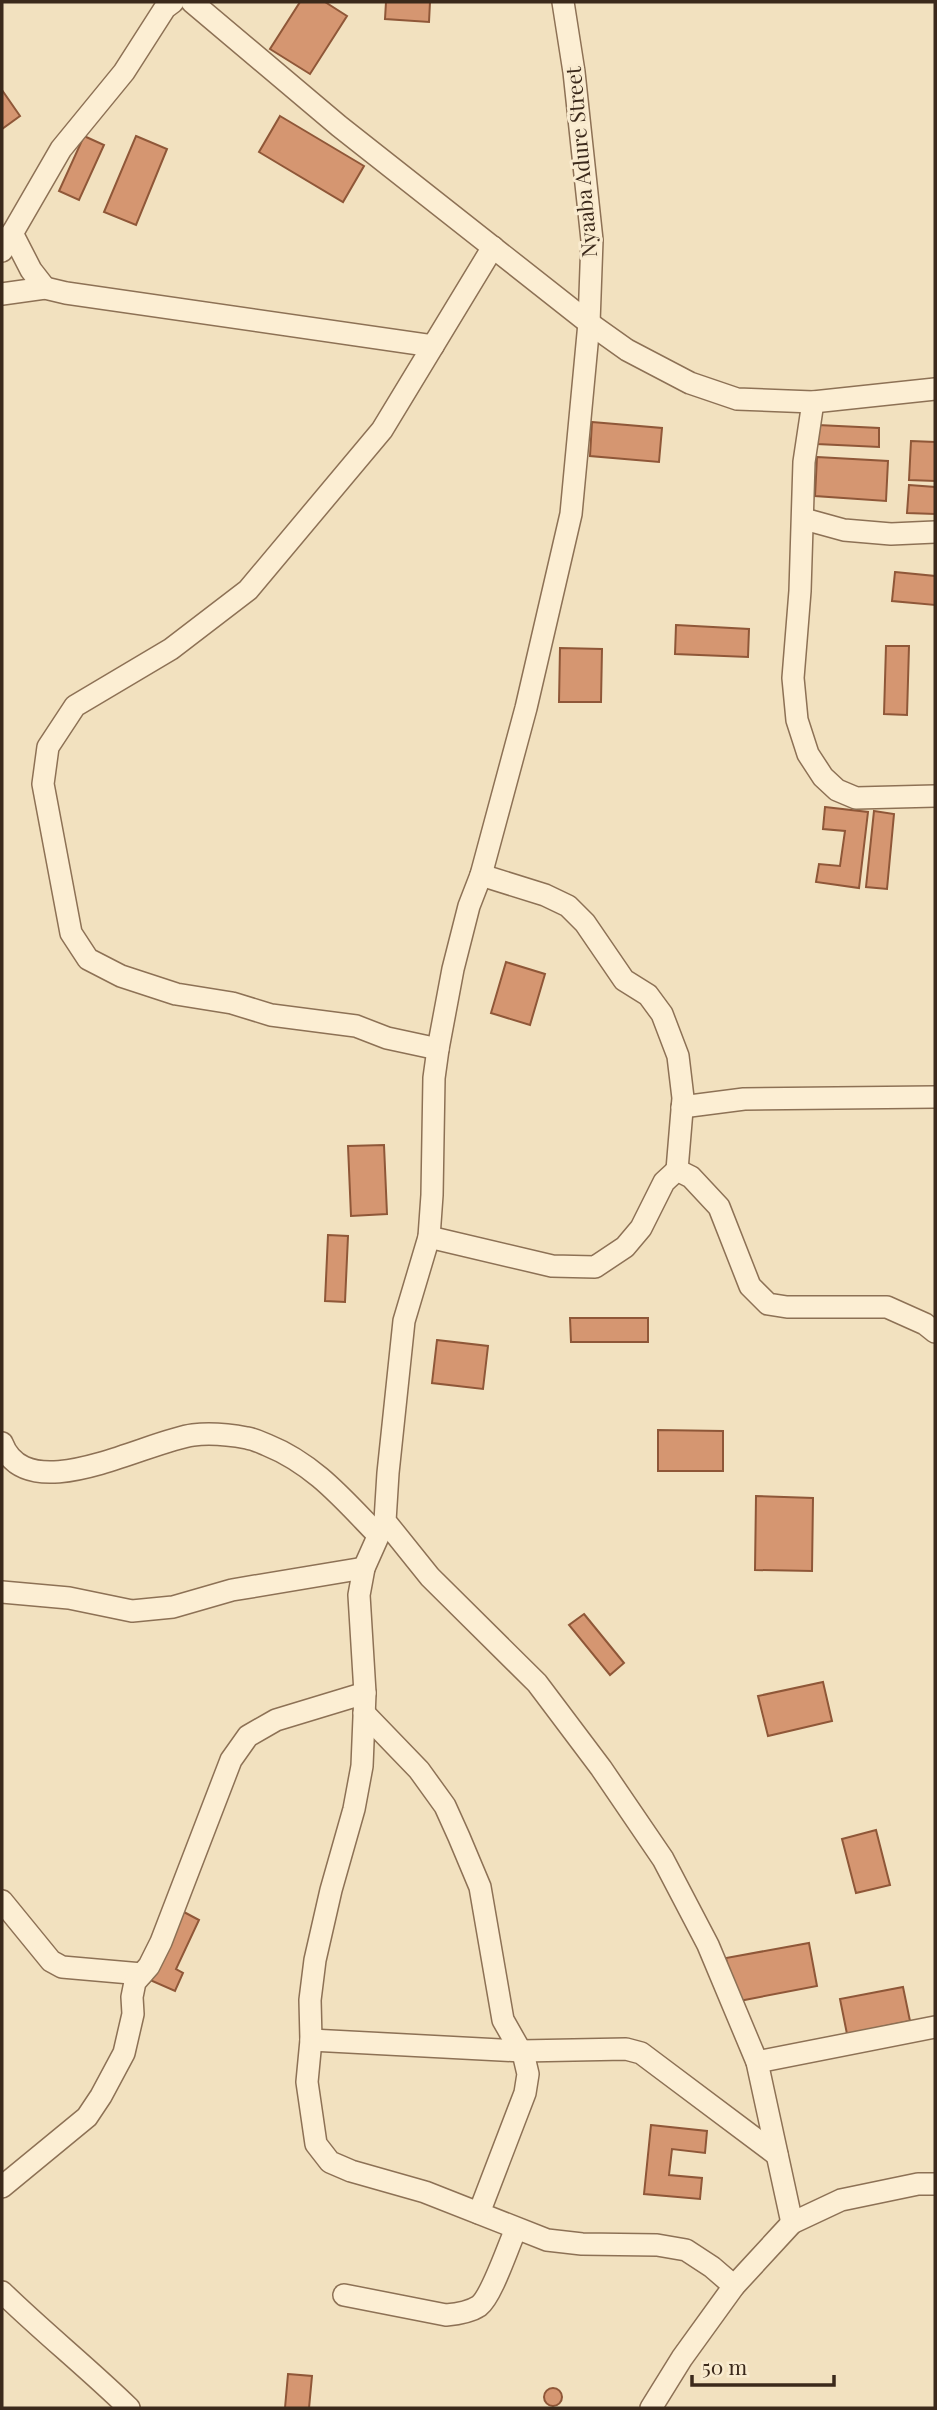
<svg xmlns="http://www.w3.org/2000/svg" width="937" height="2410" viewBox="0 0 937 2410" font-family="'Playfair Display',serif">
	<style>
		.building { fill: #d59671; stroke: #8f5738; stroke-width: 2 }
		.lines { fill: none; stroke-linecap: round; stroke-linejoin: round }
		.street-casing { stroke: #8d7155; stroke-width: 24 }
		.street { stroke: #fceed3; stroke-width: 21 }
		.labels { text-anchor: middle; stroke-width: 6; stroke-linejoin: round; paint-order: stroke }
		.street-label { font-size: 21px; fill: #3b291b; stroke: #f9ebcf }
	</style>
	<rect width="100%" height="100%" fill="#f2e1bf"/>
	<g class="building">
		<polygon points="300,2 325,2 347,16 310,74 270,49"/>
		<polygon points="386,2 430,2 429,22 385,19"/>
		<polygon points="2,90 20,116 2,129"/>
		<polygon points="280,116 364,166 343,202 259,152"/>
		<polygon points="84,136 104,145 79,200 59,191"/>
		<polygon points="136,136 167,149 136,225 104,212"/>
		<polygon points="592,422 662,428 659,462 590,456"/>
		<polygon points="818,425 879,428 879,447 817,444"/>
		<polygon points="911,441 935,442 935,481 909,480"/>
		<polygon points="817,457 888,461 886,501 815,496"/>
		<polygon points="909,485 935,487 935,514 907,513"/>
		<polygon points="895,572 935,576 935,605 892,601"/>
		<polygon points="676,625 749,629 748,657 675,654"/>
		<polygon points="886,646 909,646 907,715 884,714"/>
		<polygon points="560,648 602,649 601,702 559,702"/>
		<polygon points="825,807 868,812 859,888 816,882 819,864 840,866 845,831 823,829"/>
		<polygon points="874,811 894,814 887,889 866,887"/>
		<polygon points="506,962 545,974 530,1025 491,1013"/>
		<polygon points="384,1145 387,1214 351,1216 348,1146"/>
		<polygon points="328,1235 348,1236 345,1302 325,1301"/>
		<polygon points="570,1318 648,1318 648,1342 571,1342"/>
		<polygon points="437,1340 488,1346 483,1389 432,1383"/>
		<polygon points="658,1430 723,1431 723,1471 658,1471"/>
		<polygon points="756,1496 813,1498 812,1571 755,1570"/>
		<polygon points="584,1614 624,1663 610,1675 569,1625"/>
		<polygon points="823,1682 832,1721 768,1736 758,1696"/>
		<polygon points="876,1830 890,1885 856,1893 842,1839"/>
		<polygon points="182,1911 199,1920 176,1969 183,1973 175,1991 150,1980"/>
		<polygon points="809,1943 817,1986 734,2002 726,1958"/>
		<polygon points="903,1987 910,2021 847,2034 840,1999"/>
		<polygon points="651,2125 707,2131 705,2153 672,2149 669,2175 702,2178 700,2199 644,2194"/>
		<polygon points="288,2374 312,2376 309,2408 285,2408"/>
		<circle cx="553" cy="2397" r="9"/>
	</g>
	<g class="lines">
		<defs>
			<g id="street">
				<polyline points="192,2 339,126 589,323 627,350 690,383 737,399 813,402 935,389"/>
				<polyline points="563,2 574,72 592,240 589,323 571,514 526,708 481,875 469,906 453,969 438,1049 434,1078 432,1195 429,1237 404,1321 388,1473 385,1521 430,1577 537,1683 601,1768 663,1859 708,1945 757,2062 792,2223"/>
				<polyline points="12,233 31,270 45,288"/>
				<polyline points="2,251 61,149 124,72 165,8 173,2"/>
				<polyline points="2,294 45,288 66,293 433,346"/>
				<polyline points="813,402 804,462 800,591 793,678 797,720 808,754 823,777 837,790 856,798 935,796"/>
				<polyline points="804,519 844,530 891,534 935,532"/>
				<polyline points="481,875 545,895 568,906 585,923 624,980 648,995 662,1014 678,1056 683,1098 677,1170"/>
				<polyline points="438,1049 387,1038 356,1026 271,1015 232,1003 176,994 121,976 88,959 71,933 43,784 48,747 75,706 171,649 248,590 382,430 493,247"/>
				<polyline points="682,1107 744,1099 935,1097"/>
				<polyline points="429,1237 552,1266 595,1267 625,1247 641,1228 664,1182 677,1170 691,1177 719,1207 750,1286 768,1304 787,1307 887,1307 925,1324 935,1332"/>
				<path d="M2,1443C27,1510 146,1441 193,1435C209,1433 231,1435 247,1438C254,1439 260,1442 267,1445C314,1464 343,1499 378,1535"/>
				<polyline points="385,1521 364,1568 359,1595 365,1693 362,1766 354,1809 331,1890 315,1960 310,2000 311,2040 307,2082 316,2144 330,2162 351,2171 425,2192 547,2240 582,2244 657,2245 686,2250 712,2267 734,2286"/>
				<polyline points="2,1592 69,1598 132,1611 173,1607 232,1590 364,1568"/>
				<polyline points="364,1713 419,1770 445,1806 459,1837 480,1887 503,2020 524,2057 528,2074 525,2093 479,2213"/>
				<polyline points="2,1901 51,1961 62,1967 142,1974"/>
				<polyline points="311,2040 521,2051 626,2049 641,2053 777,2155"/>
				<polyline points="757,2062 935,2027"/>
				<polyline points="2,2187 87,2117 101,2096 124,2053 133,2014 132,1997 135,1982 149,1966 161,1942 231,1760 248,1736 276,1720 365,1693"/>
				<path d="M2,2292C43,2332 88,2368 129,2408"/>
				<path d="M344,2295L446,2315C457,2314 470,2312 479,2306C492,2296 508,2246 516,2229"/>
				<polyline points="651,2408 682,2358 734,2286 792,2223 841,2200 918,2184 935,2184"/>
			</g>
		</defs>
		<use href="#street" class="street-casing"/>
		<use href="#street" class="street"/>
	</g>
	<g class="labels">
		<g class="street-label">
			<text transform="translate(582 162) rotate(-95)" y="7">Nyaaba Adure Street</text>
		</g>
	</g>
	<rect width="937" height="2410" fill="none" stroke="#3b291b" stroke-width="7"/>
	<path d="M692 2375v10h142v-10" fill="none" stroke="#3b291b" stroke-width="3.5"/>
	<text x="702" y="2375" font-size="21" fill="#3b291b" stroke="#f9ebcf" stroke-width="5" paint-order="stroke">50 m</text>
</svg>
